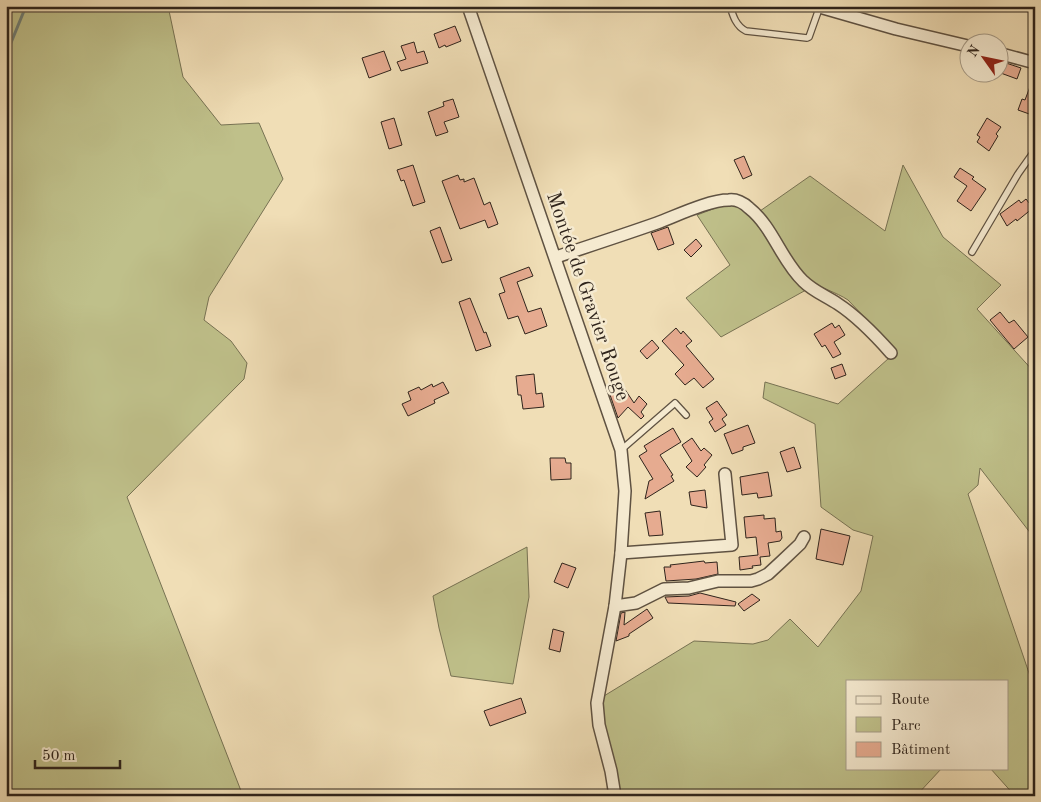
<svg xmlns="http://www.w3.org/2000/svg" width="1041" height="802" viewBox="0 0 1041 802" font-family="'Old Standard TT',serif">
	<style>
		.green { fill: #bfc08a; stroke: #777253 }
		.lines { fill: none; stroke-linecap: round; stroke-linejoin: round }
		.stream { stroke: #707f77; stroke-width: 3 }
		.building { fill: #e6ab90; stroke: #2f241c }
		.service-casing { stroke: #5f5242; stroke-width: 8 }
		.minor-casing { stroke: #5f5242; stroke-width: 14 }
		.service { stroke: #f5ead0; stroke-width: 5.5 }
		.minor { stroke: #f5ead0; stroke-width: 11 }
		.labels { text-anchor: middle; stroke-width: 5; stroke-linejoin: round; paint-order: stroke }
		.street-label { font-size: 20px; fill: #2f241c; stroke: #f5ead0 }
	</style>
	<rect width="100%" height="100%" fill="#f0deb6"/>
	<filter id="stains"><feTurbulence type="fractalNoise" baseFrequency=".004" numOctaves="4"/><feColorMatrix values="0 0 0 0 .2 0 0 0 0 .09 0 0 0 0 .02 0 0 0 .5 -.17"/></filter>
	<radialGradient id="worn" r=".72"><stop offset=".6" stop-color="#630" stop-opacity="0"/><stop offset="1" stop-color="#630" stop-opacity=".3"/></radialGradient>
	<g class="green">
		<polygon points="6,6 168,6 183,77 221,125 259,123 283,179 209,297 204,320 231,341 247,363 244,379 127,497 243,796 6,796"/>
		<path d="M903,165L943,237L1001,285L977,309L1035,373V539L980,468L978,485L968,494L1030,676L1035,698V796H1015L990,768H1007V681H847V768H942L916,796H617L599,699L694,641L753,644L768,640L790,619L818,647L861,591L873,536L853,530L821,507L815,424L763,398L765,382L838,404L889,358L892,346L848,300C836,292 822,289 810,280C788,264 775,234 760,211L810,176L885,231Z"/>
		<polygon points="726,204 745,208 794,277 806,290 721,337 686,298 730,265 697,215"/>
		<polygon points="527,547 529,597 513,684 451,676 439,628 433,596"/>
	</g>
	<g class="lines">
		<polyline class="stream" points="6,55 26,6"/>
	</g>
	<g class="building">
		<polygon points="455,26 461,41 446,47 445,45 439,48 434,34"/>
		<polygon points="414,42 417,53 424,51 428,63 401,71 397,62 406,59 401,46"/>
		<polygon points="384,51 391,70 369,78 362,58"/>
		<polygon points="1000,61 1021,68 1017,79 998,72"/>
		<polygon points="1034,76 1035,76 1035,116 1018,110 1022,99 1025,100"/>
		<polygon points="453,99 459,117 444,122 448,132 436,136 428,112 444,106 443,102"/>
		<polygon points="394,118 402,145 389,149 381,122"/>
		<polygon points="987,118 1001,127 996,134 998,136 989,151 977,142 980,137 977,135"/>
		<polygon points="744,156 752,175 743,179 734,160"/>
		<polygon points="413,165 425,202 413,206 404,180 401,181 397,170"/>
		<polygon points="960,168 974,177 972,179 986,189 971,211 957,201 967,186 954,177"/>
		<polygon points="458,175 460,180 464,179 464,182 474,178 484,205 490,202 498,224 488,228 485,220 460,229 442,181"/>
		<polygon points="1026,199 1033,208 1017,221 1016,219 1007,226 1000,214 1019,200 1021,203"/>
		<polygon points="440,227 452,260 442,263 430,231"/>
		<polygon points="668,227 674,244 658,250 651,233"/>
		<polygon points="696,239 702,246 691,257 684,250"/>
		<polygon points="529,267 533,276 517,282 528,312 541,308 547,326 525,334 518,316 508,319 499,294 505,292 500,278"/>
		<polygon points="470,298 484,333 486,332 491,346 476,351 459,302"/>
		<polygon points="1000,312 1009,323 1014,320 1028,337 1014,349 990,320"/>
		<polygon points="832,323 835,328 839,325 845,335 834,342 841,354 833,358 825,345 822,347 814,334"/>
		<polygon points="676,328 681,334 683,331 692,341 686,346 714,379 703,388 694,378 685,385 675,374 684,365 662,341"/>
		<polygon points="652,340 659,348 647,359 640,351"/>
		<polygon points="842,364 846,375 835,379 831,368"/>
		<polygon points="534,374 536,394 542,393 544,407 523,409 521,395 518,395 516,376"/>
		<polygon points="443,382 449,393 434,400 435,403 408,416 402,404 411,400 408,392 419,387 421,390 432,384 433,387"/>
		<polygon points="618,382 624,388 634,403 639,396 647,404 641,412 644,416 641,419 628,407 618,418 608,389"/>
		<polygon points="717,401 727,415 722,419 726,425 715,432 709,422 713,419 706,408"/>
		<polygon points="748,425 755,443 743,447 743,450 732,454 724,434"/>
		<polygon points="673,428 681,442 660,455 673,475 671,476 674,481 645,499 649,481 653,479 639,456 647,451 644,446"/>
		<polygon points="692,438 701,451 704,448 712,455 704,465 706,467 697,477 686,467 692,461 682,445"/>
		<polygon points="794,447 801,468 787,472 780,452"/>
		<polygon points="550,458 565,458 566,463 571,463 571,479 551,480"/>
		<polygon points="768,472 772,496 758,498 757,493 742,495 740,477"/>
		<polygon points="705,490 707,508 691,505 689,492"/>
		<polygon points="660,511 663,535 649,536 645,513"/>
		<polygon points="764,515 764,519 775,518 776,532 781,531 782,538 780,541 768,543 770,556 760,557 761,565 752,566 753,568 740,570 739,557 758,555 756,537 746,538 744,517"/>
		<polygon points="821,529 850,536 843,565 816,559"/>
		<polygon points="704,561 705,563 717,562 718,574 696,579 666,581 664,567 671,567 670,565"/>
		<polygon points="562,563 576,568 568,588 554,582"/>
		<polygon points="700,593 736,602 735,606 668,603 665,597 689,596"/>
		<polygon points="752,594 760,600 744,611 738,604"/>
		<polygon points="647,609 653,618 629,634 629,636 616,641 621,613 625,612 624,625"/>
		<polygon points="553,629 564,632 560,652 549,649"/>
		<polygon points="521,698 526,713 490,726 484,711"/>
	</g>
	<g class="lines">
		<defs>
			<g id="service">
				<path d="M730,6C733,16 736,26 746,31L807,38L809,37L820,6"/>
				<polyline points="972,252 1018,174 1035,150"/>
				<polyline points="621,450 675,403 686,415"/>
			</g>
			<g id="minor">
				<polyline points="468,6 621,450 625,491 621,553 615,606 597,703 599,725 611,771 615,796"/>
				<polyline points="816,6 896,29 968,46"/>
				<polyline points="998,53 1035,63"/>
				<path d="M556,257C589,246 623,235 657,223C676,216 709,200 729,200C736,199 744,203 749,208C773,227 781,260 803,281C813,291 826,296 838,304C858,317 875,335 891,353"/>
				<polyline points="621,553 732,545 725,474"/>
				<polyline points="615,606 636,603 664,589 689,588 718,581 751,581 758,579 768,574 781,562 800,544 804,537"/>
			</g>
		</defs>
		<use href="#service" class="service-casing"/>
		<use href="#minor" class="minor-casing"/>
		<use href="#service" class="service"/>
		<use href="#minor" class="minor"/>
	</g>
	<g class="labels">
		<g class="street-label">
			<text transform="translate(589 296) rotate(71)" y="7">Montée de Gravier Rouge</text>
		</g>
	</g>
	<rect width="1041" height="802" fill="none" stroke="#f0deb6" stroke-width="25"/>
	<rect x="8" y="8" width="1026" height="787" fill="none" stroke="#2f241c" stroke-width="2.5"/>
	<rect x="12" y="12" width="1016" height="777" fill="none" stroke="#2f241c"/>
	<rect x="846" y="680" width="162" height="90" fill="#f5ead0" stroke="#a69b88"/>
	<rect x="856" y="696" width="25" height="8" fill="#f5ead0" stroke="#a69b88"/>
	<text x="891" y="704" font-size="15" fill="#2f241c">Route</text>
	<rect x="856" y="717" width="25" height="15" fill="#bfc08a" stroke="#a69b88"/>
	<text x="891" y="730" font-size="15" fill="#2f241c">Parc</text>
	<rect x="856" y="742" width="25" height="15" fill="#e6ab90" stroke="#a69b88"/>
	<text x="891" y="754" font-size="15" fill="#2f241c">Bâtiment</text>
	<g transform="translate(984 58) rotate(303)"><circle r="24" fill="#f5ead0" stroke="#a69b88"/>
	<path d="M0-4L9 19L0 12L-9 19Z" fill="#8f2418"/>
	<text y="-8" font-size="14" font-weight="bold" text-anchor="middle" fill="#2f241c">N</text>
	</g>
	<path d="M35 760v8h85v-8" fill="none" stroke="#2f241c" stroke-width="2.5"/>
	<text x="42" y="760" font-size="15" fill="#2f241c" stroke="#f5ead0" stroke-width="4" paint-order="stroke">50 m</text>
	<rect width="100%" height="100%" filter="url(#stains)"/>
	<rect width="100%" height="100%" fill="url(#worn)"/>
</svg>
